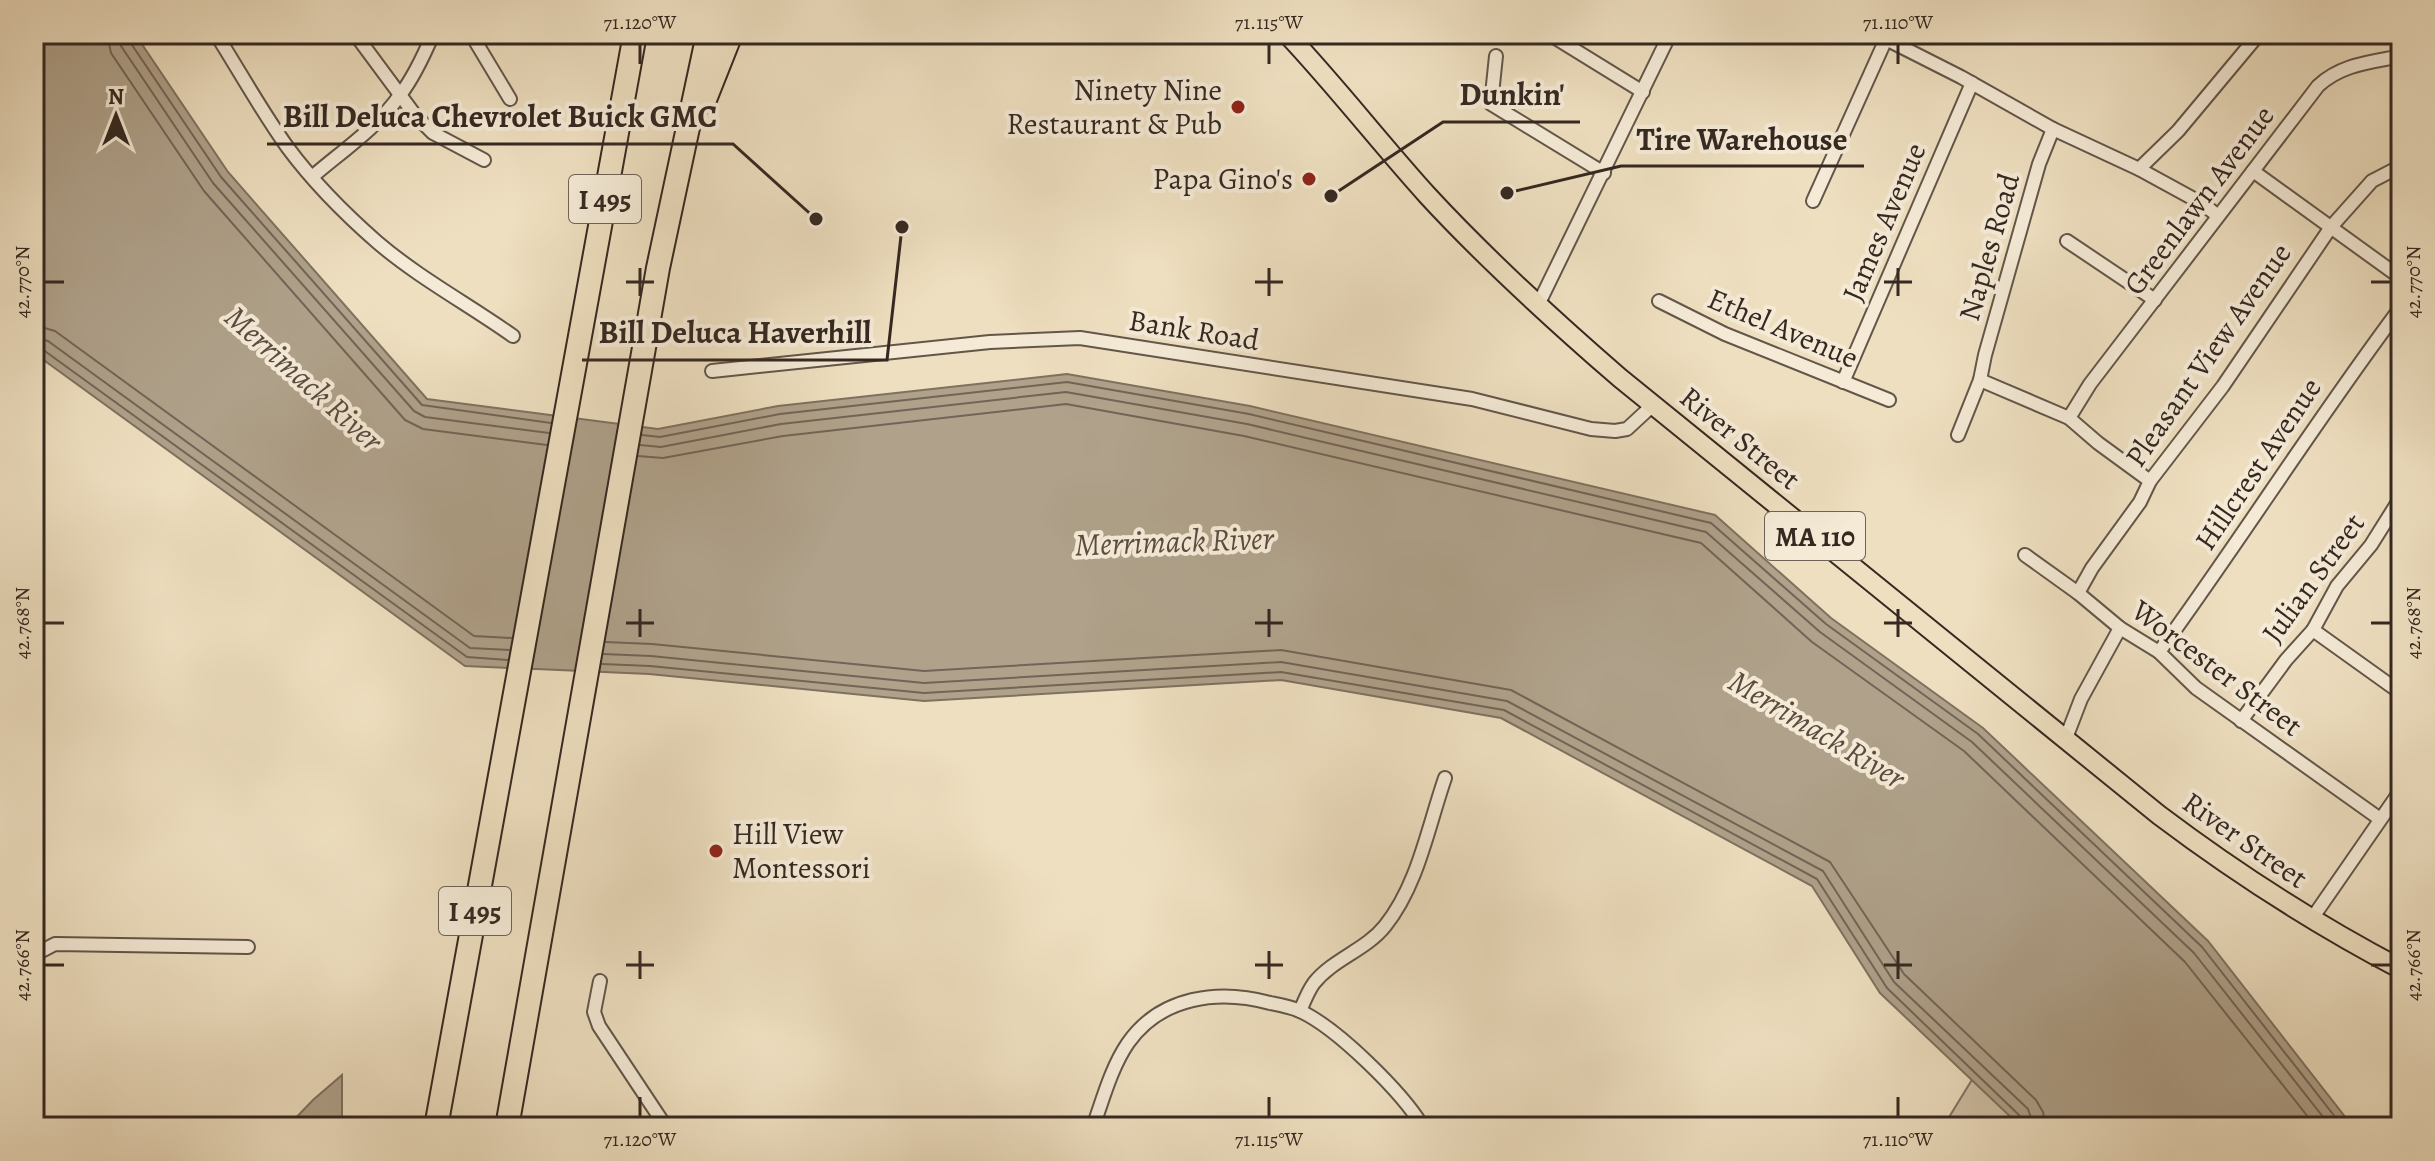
<svg xmlns="http://www.w3.org/2000/svg" width="2435" height="1161" viewBox="0 0 2435 1161" font-family="Alegreya,serif">
	<style>
		.green { fill: #cfc0a5; stroke: #827463; stroke-width: 2 }
		.water { fill: #afa18a; stroke: #7e7160; stroke-width: 2 }
		.lines { fill: none; stroke-linecap: round; stroke-linejoin: round }
		.shore { stroke: #726456; stroke-width: 2 }
		.minor-casing { stroke: #635649; stroke-width: 16 }
		.primary-casing { stroke: #352821; stroke-width: 22 }
		.motorway-casing { stroke: #352821; stroke-width: 26 }
		.minor { stroke: #f4ead6; stroke-width: 12 }
		.primary { stroke: #eedfc0; stroke-width: 18 }
		.motorway { stroke: #eedfc0; stroke-width: 22 }
		.ticks { fill: none; stroke: #352821; stroke-width: 3 }
		.poi-dot { fill: #8f2418; stroke: #f4ead6; stroke-width: 3 }
		.labels { text-anchor: middle; stroke-width: 8; stroke-linejoin: round; paint-order: stroke }
		.shield { fill: #f4ead6; stroke: #6e6257; stroke-width: 2 }
		.shield-label { font-size: 28px; font-weight: bold; fill: #352821 }
		.poi-label { font-size: 30px; fill: #352821; stroke: #f4ead6; text-anchor: end }
		.street-label { font-size: 30px; fill: #352821; stroke: #f4ead6 }
		.water-label { font-size: 32px; font-style: italic; fill: #5a4c40; stroke: #f4ead6 }
		.leader { fill: none; stroke: #352821; stroke-width: 3 }
		.callout-dot { fill: #352821; stroke: #f4ead6; stroke-width: 3 }
		.callout-label { font-size: 32px; text-anchor: middle; font-weight: bold; fill: #352821; stroke: #f4ead6; stroke-width: 8; stroke-linejoin: round; paint-order: stroke }
		.neatline { fill: none; stroke: #352821; stroke-width: 3 }
		.ticks-label { font-size: 20px; text-anchor: middle; fill: #352821 }
	</style>
	<rect width="100%" height="100%" fill="#eedfc0"/>
	<filter id="stains"><feTurbulence type="fractalNoise" baseFrequency=".0025" numOctaves="4"/><feColorMatrix values="0 0 0 0 .2 0 0 0 0 .09 0 0 0 0 .02 0 0 0 .5 -.17"/></filter>
	<radialGradient id="worn" r=".72"><stop offset=".6" stop-color="#630" stop-opacity="0"/><stop offset="1" stop-color="#630" stop-opacity=".3"/></radialGradient>
	<polygon class="green" points="1978,1070 2032,1127 1943,1127"/>
	<g class="water">
		<polygon points="34,34 135,34 228,172 427,399 658,429 778,406 1067,374 1250,406 1715,515 1831,618 1983,728 2208,941 2353,1127 2017,1127 2015,1121 1880,993 1812,886 1501,718 1281,680 924,701 649,674 465,666 34,353"/>
		<polygon points="342,1075 342,1120 346,1127 287,1127 313,1100"/>
	</g>
	<g class="lines">
		<g class="shore">
			<polyline points="107,34 111,53 204,191 405,420 423,429 547,445"/>
			<polyline points="119,34 121,46 213,183 414,411 425,417 549,433"/>
			<polyline points="129,34 130,42 221,177 422,405 551,423"/>
			<polyline points="34,325 55,331 474,636 512,638"/>
			<polyline points="34,337 48,341 470,648 510,650"/>
			<polyline points="34,347 42,349 467,657 508,660"/>
			<polyline points="642,435 660,437 780,414 1067,382 1249,414 1711,523 1826,624 1978,734 2202,947 2343,1127"/>
			<polyline points="640,445 661,447 781,424 1066,392 1247,424 1706,532 1820,632 1972,742 2194,953 2331,1127"/>
			<polyline points="638,456 663,458 783,436 1066,404 1244,436 1701,543 1812,642 1964,751 2185,962 2316,1127"/>
			<polyline points="605,642 652,644 924,671 1281,650 1511,690 1830,862 1904,974 2036,1100 2043,1112 2046,1127"/>
			<polyline points="603,654 651,656 924,683 1281,662 1507,701 1823,871 1894,982 2028,1109 2034,1127"/>
			<polyline points="602,664 650,666 924,693 1281,672 1504,710 1817,879 1887,988 2020,1116 2024,1127"/>
		</g>
		<defs>
			<g id="minor">
				<path d="M216,34C240,72 262,112 288,148C314,183 345,214 377,242C419,278 468,304 513,336"/>
				<polyline points="355,34 415,115 433,133 484,160"/>
				<polyline points="471,34 510,99"/>
				<polyline points="1549,34 1643,92"/>
				<polyline points="1876,34 1961,77 2053,129 2139,169 2203,204 2218,216"/>
				<polyline points="1496,56 1491,104 1604,173"/>
				<polyline points="2139,169 2178,131 2259,34"/>
				<polyline points="2253,171 2401,278"/>
				<path d="M312,177C342,151 377,128 400,95C414,77 424,55 433,34"/>
				<polyline points="1813,201 1886,39"/>
				<polyline points="2067,241 2155,300"/>
				<polyline points="1659,301 1725,334 1889,400"/>
				<polyline points="1538,305 1670,34"/>
				<polyline points="712,371 990,342 1080,338 1472,399 1591,429 1615,431 1627,429 1654,404"/>
				<polyline points="1980,380 2069,418 2098,443 2150,481"/>
				<polyline points="1843,382 1972,83"/>
				<path d="M2069,418L2090,384L2318,86C2341,64 2372,62 2401,56"/>
				<polyline points="1958,435 1980,380 1985,355 2039,164 2053,129"/>
				<polyline points="2025,555 2078,593 2120,628 2159,652 2196,688 2380,819"/>
				<polyline points="2078,593 2092,568 2140,502 2150,481 2223,386 2331,227 2372,181 2401,166"/>
				<polyline points="2313,630 2401,693"/>
				<path d="M2159,652C2242,538 2317,419 2401,307"/>
				<polyline points="2241,721 2286,660 2313,630 2337,586 2371,545 2398,502"/>
				<polyline points="2066,738 2081,699 2120,628"/>
				<polyline points="2311,920 2401,790"/>
				<polyline points="34,955 55,944 248,947"/>
				<polyline points="600,981 594,1012 599,1026 666,1127"/>
				<path d="M1300,1011C1304,1002 1308,991 1314,983C1333,959 1366,950 1385,926C1418,885 1428,827 1445,778"/>
				<path d="M1093,1127C1103,1099 1111,1068 1128,1043C1161,996 1219,989 1270,1003C1280,1005 1291,1007 1300,1011C1337,1028 1402,1092 1423,1127"/>
			</g>
			<path id="primary" d="M1287,34C1336,86 1380,143 1428,196C1488,261 1553,320 1620,378L2159,815C2236,873 2315,924 2401,969"/>
			<g id="motorway">
				<polyline points="704,102 731,34"/>
				<polyline points="436,1127 635,34"/>
				<polyline points="507,1127 658,268 708,34"/>
			</g>
		</defs>
		<use href="#minor" class="minor-casing"/>
		<use href="#primary" class="primary-casing"/>
		<use href="#motorway" class="motorway-casing"/>
		<use href="#minor" class="minor"/>
		<use href="#primary" class="primary"/>
		<use href="#motorway" class="motorway"/>
	</g>
	<path class="ticks" d="M640,44V64M1269,44V64M1898,44V64M640,268V296M1269,268V296M1898,268V296M44,282H64M626,282H654M1255,282H1283M1884,282H1912M2371,282H2391M640,609V637M1269,609V637M1898,609V637M44,623H64M626,623H654M1255,623H1283M1884,623H1912M2371,623H2391M640,951V979M1269,951V979M1898,951V979M44,965H64M626,965H654M1255,965H1283M1884,965H1912M2371,965H2391M640,1097V1117M1269,1097V1117M1898,1097V1117"/>
	<g class="poi-dot">
		<circle cx="1238" cy="107" r="8"/>
		<circle cx="1309" cy="179" r="8"/>
		<circle cx="716" cy="851" r="8"/>
	</g>
	<g class="labels">
		<g class="shield">
			<rect x="569" y="175" width="72" height="48" rx="6"/>
			<rect x="1765" y="512" width="100" height="48" rx="6"/>
			<rect x="439" y="887" width="72" height="48" rx="6"/>
		</g>
		<g class="shield-label">
			<text x="605" y="209">I 495</text>
			<text x="1815" y="546">MA 110</text>
			<text x="475" y="921">I 495</text>
		</g>
		<g class="poi-label">
			<text x="1222" y="100">Ninety Nine<tspan x="1222" dy="34">Restaurant &amp; Pub</tspan></text>
			<text x="1293" y="189">Papa Gino's</text>
			<text x="732" y="844" text-anchor="start">Hill View<tspan x="732" dy="34">Montessori</tspan></text>
		</g>
		<g class="street-label">
			<text transform="translate(2199 200) rotate(-53)" y="10">Greenlawn Avenue</text>
			<text transform="translate(1884 222) rotate(-67)" y="10">James Avenue</text>
			<text transform="translate(1989 247) rotate(-74)" y="10">Naples Road</text>
			<text transform="translate(1783 328) rotate(23)" y="10">Ethel Avenue</text>
			<text transform="translate(1194 330) rotate(9)" y="10">Bank Road</text>
			<text transform="translate(2208 355) rotate(-55)" y="10">Pleasant View Avenue</text>
			<text transform="translate(1740 438) rotate(39)" y="10">River Street</text>
			<text transform="translate(2258 464) rotate(-56)" y="10">Hillcrest Avenue</text>
			<text transform="translate(2313 578) rotate(-54)" y="10">Julian Street</text>
			<text transform="translate(2217 668) rotate(37)" y="10">Worcester Street</text>
			<text transform="translate(2245 840) rotate(35)" y="10">River Street</text>
		</g>
		<g class="water-label">
			<text transform="translate(304 378) rotate(42)" y="11">Merrimack River</text>
			<text transform="translate(1174 541) rotate(-2)" y="11">Merrimack River</text>
			<text transform="translate(1817 729) rotate(31)" y="11">Merrimack River</text>
		</g>
	</g>
	<path class="leader" d="M1331 196L1443 122H1580M816 219L733 144H267M1507 193L1621 166H1864M902 227L887 360H582"/>
	<g class="callout-dot">
		<circle cx="1331" cy="196" r="8"/>
		<circle cx="816" cy="219" r="8"/>
		<circle cx="1507" cy="193" r="8"/>
		<circle cx="902" cy="227" r="8"/>
	</g>
	<g class="callout-label">
		<text x="1512" y="105">Dunkin'</text>
		<text x="500" y="127">Bill Deluca Chevrolet Buick GMC</text>
		<text x="1742" y="150">Tire Warehouse</text>
		<text x="735" y="343">Bill Deluca Haverhill</text>
	</g>
	<rect width="2435" height="1161" fill="none" stroke="#eedfc0" stroke-width="88"/>
	<g transform="translate(116 116)" stroke="#f4ead6" stroke-width="6" paint-order="stroke">
	<path d="M0-6L14 30L0 20L-14 30Z" fill="#352821"/>
	<text y="-12" font-size="22" font-weight="bold" text-anchor="middle" fill="#352821">N</text>
	</g>
	<rect x="44" y="44" width="2347" height="1073" class="neatline"/>
	<g class="ticks-label">
		<text x="640" y="29">71.120°W</text>
		<text x="1269" y="29">71.115°W</text>
		<text x="1898" y="29">71.110°W</text>
		<text transform="translate(22 282) rotate(-90)" y="7">42.770°N</text>
		<text transform="translate(2413 282) rotate(-90)" y="7">42.770°N</text>
		<text transform="translate(22 623) rotate(-90)" y="7">42.768°N</text>
		<text transform="translate(2413 623) rotate(-90)" y="7">42.768°N</text>
		<text transform="translate(22 965) rotate(-90)" y="7">42.766°N</text>
		<text transform="translate(2413 965) rotate(-90)" y="7">42.766°N</text>
		<text x="640" y="1146">71.120°W</text>
		<text x="1269" y="1146">71.115°W</text>
		<text x="1898" y="1146">71.110°W</text>
	</g>
	<rect width="100%" height="100%" filter="url(#stains)"/>
	<rect width="100%" height="100%" fill="url(#worn)"/>
</svg>
